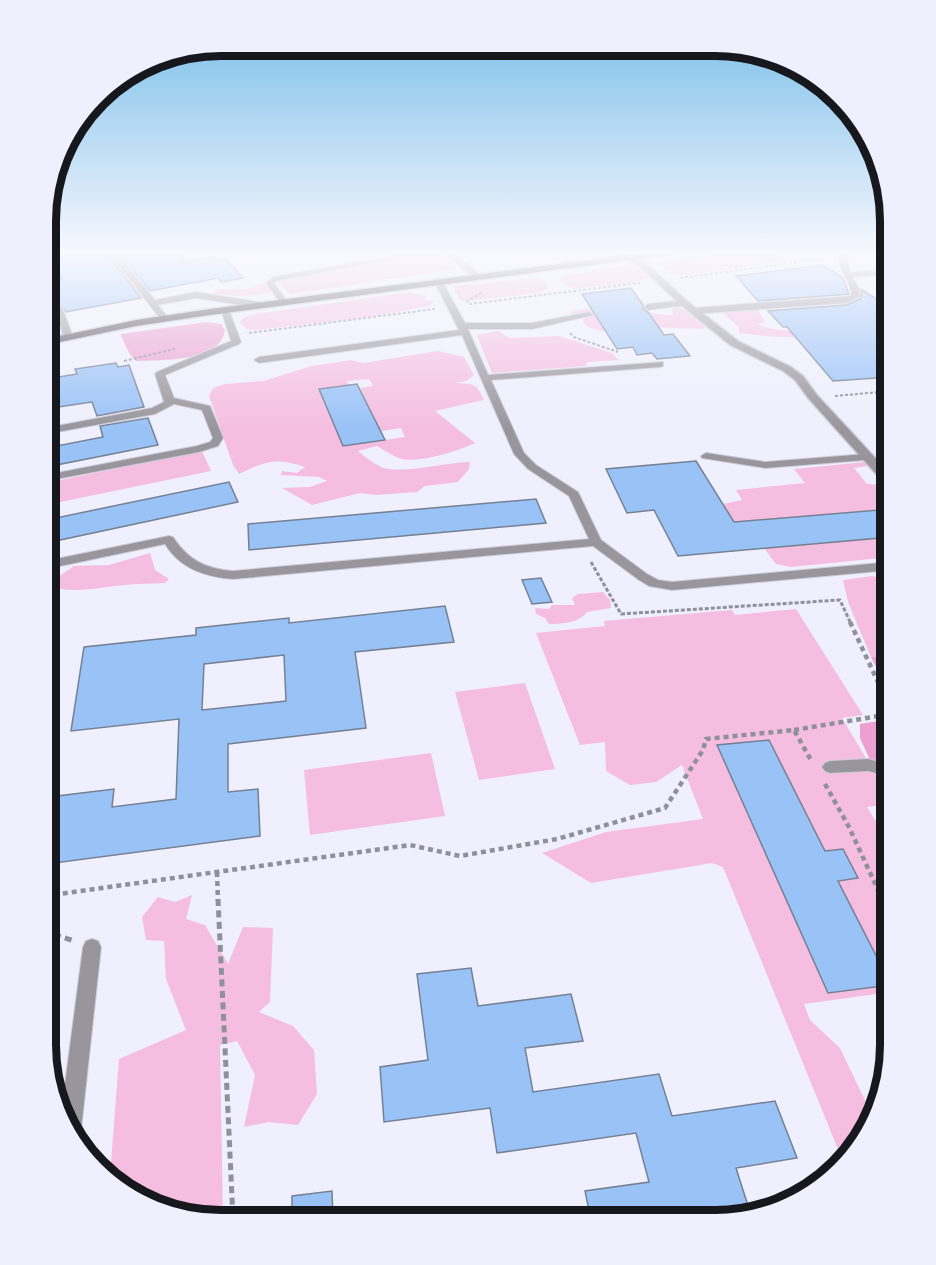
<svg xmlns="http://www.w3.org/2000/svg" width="936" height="1265" viewBox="0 0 936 1265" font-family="Lato,sans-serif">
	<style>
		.green { fill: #f5bee1; fill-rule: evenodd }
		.forest { fill: #eca0d1 }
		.building { fill: #99c2f7; stroke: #758192; stroke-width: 1.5; fill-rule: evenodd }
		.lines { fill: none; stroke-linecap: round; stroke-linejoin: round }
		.lane-casing { stroke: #ccccd9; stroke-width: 2 }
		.street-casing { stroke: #ccccd9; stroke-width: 3 }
		.primary-casing { stroke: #ccccd9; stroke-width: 3 }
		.path-far3 { stroke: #90909b; stroke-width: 2; stroke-dasharray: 3 2; stroke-linecap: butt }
		.path-far2 { stroke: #90909b; stroke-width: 3; stroke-dasharray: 4 2; stroke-linecap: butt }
		.path-far1 { stroke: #90909b; stroke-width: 4.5; stroke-dasharray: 5 4; stroke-linecap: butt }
		.path { stroke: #90909b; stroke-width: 5; stroke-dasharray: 7 4.5; stroke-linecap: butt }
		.lane { fill: #99959d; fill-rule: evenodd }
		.street { fill: #99959d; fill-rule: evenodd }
		.primary { fill: #534b58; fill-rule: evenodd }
		.rim { fill: none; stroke: #17171e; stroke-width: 8 }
	</style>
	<rect width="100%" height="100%" fill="#efeffd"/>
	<g class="green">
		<polygon points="728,252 774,252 788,260 685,275 673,274 657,263"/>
		<polygon points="434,253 441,254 456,265 455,269 292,294 287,292 279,282 281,279 375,261"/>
		<polygon points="633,265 649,277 639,282 573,289 559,281 562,276"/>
		<polygon points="522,279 540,279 547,283 548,289 538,293 465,301 460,300 453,286"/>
		<path d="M265,283L270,287L272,292C257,296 229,298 213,292L219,289H247Z"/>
		<polygon points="409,292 427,296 424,300 435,301 429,306 369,317 255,330 246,329 240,322 243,318 255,314"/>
		<path d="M631,303C644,313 656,315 673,315L672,309L679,307L704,323L705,326L703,329L653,327L605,332L588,327L583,322L584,318L570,313L572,311Z"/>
		<path d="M758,310L765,322L757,324C785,337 833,328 864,327C822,339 782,339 739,333V327L721,312Z"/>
		<polygon points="498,331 510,338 559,336 612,353 618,360 587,362 586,366 492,373 477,335"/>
		<path d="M438,351L464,357L474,375L466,381L454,383C474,384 476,382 484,400L435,411L475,443C458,451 420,463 402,459C394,457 384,450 377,446L358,451C364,456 373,463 381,467C400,475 447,462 470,462L469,469L458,482L425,486L417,492L376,495L360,493L312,505L282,488L310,487L327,481L319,477L281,475L282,471L297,473L305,467C276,457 266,461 239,474L233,465L209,396L213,388L225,384L263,381L312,366L351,360L363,363ZM369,379L373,386L360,388L381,431L401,428L405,437L343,446L319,390L349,385L347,381Z"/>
		<polygon points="202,451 211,471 46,505 46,483"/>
		<polygon points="865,462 869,466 854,468 867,484 886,485 891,491 891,509 734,522 723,504 742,500 736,490 805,483 794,469"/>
		<polygon points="891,537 891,557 791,567 776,564 764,548"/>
		<path d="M150,553L155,570L169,579L165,583C152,584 139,583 126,585C99,587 72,595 46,585L74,566L109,565Z"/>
		<polygon points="872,576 891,580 891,655 871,657 848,602 843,580"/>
		<path d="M603,592L610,600L611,608L587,612C579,623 561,624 549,624L545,618L536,614L535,608L549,609L552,605H575L572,598L578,594Z"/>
		<polygon points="796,609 863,715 842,718 891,800 891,804 867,807 891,846 891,992 804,1004 810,1020 840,1048 871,1113 862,1142 842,1159 723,867 712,863 591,883 542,853 606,832 703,819 682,765 656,782 630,785 606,771 605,742 580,745 536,633 605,626 604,621 732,610 735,615"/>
		<polygon points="525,683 555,769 479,780 455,692"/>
		<polygon points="431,753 445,816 310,835 304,770"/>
		<polygon points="192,895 186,919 205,925 228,964 243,927 273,928 270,1002 259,1012 293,1026 314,1050 317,1094 298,1125 269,1122 244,1127 255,1075 237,1041 220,1045 223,1219 198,1219 123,1190 110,1175 119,1059 186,1030 166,979 164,941 146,940 142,917 158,897 175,902"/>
	</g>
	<g class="forest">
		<path d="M207,322L221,324L225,330C221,362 161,360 136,361L129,353L121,336V334Z"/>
		<polygon points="891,655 891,696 871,657"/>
		<polygon points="891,719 891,765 870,760 860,738 860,724"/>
	</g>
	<g class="building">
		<polygon points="66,252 106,252 141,298 66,312 46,290 62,279 46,263 46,255"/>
		<polygon points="119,252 184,252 182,262 215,256 219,261 226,259 243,278 221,282 218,278 150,291"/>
		<polygon points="823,265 843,278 849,294 758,301 736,276"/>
		<polygon points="631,288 643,305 643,309 648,312 664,335 673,334 690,356 657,359 652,353 637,355 633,347 617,349 582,294"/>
		<polygon points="862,290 891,308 891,377 833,381 787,327 783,327 768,311 846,305 860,299"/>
		<polygon points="116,363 118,367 129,365 144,407 97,416 92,402 52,408 46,379 77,374 75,369"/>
		<polygon points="357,384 385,440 343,446 319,389"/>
		<polygon points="148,418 158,445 46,467 46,448 103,437 100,426"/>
		<polygon points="696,461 734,522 891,509 891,537 678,556 654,510 627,513 606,469"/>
		<polygon points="229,482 238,502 46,543 46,520"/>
		<polygon points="536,499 546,523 249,550 248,524"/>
		<polygon points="541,578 552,602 532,604 522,580"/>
		<path d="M445,606L454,642L355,652L366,728L228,744V792L258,789L260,836L47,864L57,796L114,789L112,807L176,799L179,719L71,731L84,647L196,635V628L289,618V623ZM284,655L286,701L202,710L204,664Z"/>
		<polygon points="769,740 825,851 843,849 858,878 838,881 891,985 828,993 717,745"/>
		<polygon points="471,968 478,1006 571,994 583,1041 525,1048 533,1092 659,1074 672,1116 775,1101 797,1158 736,1168 750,1212 716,1220 591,1220 585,1191 649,1182 636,1133 497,1153 490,1108 384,1122 380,1067 428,1060 417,974"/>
		<polygon points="332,1191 333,1219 292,1219 292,1196"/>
	</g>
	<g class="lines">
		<defs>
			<g id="lane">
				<polygon points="108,252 116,252 155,300 196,292 259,302 263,305 259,308 196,298 158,305 169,319 162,321"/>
				<polygon points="414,252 430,252 276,281 274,283 288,302 284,305 281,304 266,283 273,277"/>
				<path d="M838,252H846L850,272L891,270V274L852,277L860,290L859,297L846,303L693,314L689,311L693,308L851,296C853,283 837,271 838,252Z"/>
				<polygon points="46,265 60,279 46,287 46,281 51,278 46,273"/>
				<path d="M435,279L442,281L465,323H532L589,312L593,315L532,329H468L488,375L663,362V366L660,367L491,380L524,453L536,465L578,492L601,540L647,574L658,580L672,582L891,562V570L672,590L649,586L639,580L593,546L233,579C206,577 180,569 165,544L46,569V561L169,536L173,537C188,560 206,569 233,571L589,539L569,496L528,469L514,454L462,335L259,363L254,360L259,357L459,330L434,281Z"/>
				<polygon points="47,292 63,310 73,337 71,339 46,340 46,334 63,335 55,310 46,300"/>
				<polygon points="684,300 688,303 687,305 648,310 644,307 648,304"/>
				<polygon points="222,308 229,310 241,342 239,344 165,375 174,398 210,406 223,438 218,446 199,452 46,481 46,475 197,446 210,442 213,438 202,410 174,404 155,414 46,434 46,428 152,408 164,402 155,374 157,372 231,341 221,310"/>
				<polygon points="706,453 765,462 866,454 871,457 866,460 765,468 702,458 701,456"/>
				<polygon points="868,759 891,765 891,777 868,771 830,773 825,771 822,767 825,763 830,761"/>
				<polygon points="92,939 98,941 101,947 81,1130 77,1138 63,1122 61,1115 83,947 86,941"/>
			</g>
			<g id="street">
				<polygon points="444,252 453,252 481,276 474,278"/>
				<polygon points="626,255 632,255 645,262 687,301 738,341 791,367 803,376 817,395 891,475 891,487 887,486 809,399 795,380 783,371 730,345 681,305 639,266 626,259"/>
			</g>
			<polygon id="primary" points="650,252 672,252 668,255 210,315 136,326 46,345 46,339 136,320 210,309"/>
		</defs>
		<use href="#lane" class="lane-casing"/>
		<use href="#street" class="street-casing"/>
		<use href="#primary" class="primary-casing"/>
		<g class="path-far3">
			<polyline points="680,278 821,259 825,255"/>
			<polyline points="466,302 483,292"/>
			<polyline points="469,304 640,283"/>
			<polyline points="249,333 435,309"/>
			<polyline points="570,333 574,337 618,352"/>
			<polyline points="124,361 175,349"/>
			<polyline points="835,396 891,391"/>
		</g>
		<polyline class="path-far2" points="591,562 621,614 840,600 851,624"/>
		<g class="path-far1">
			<polyline points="850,622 891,710"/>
			<polyline points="794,730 891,714"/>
			<polyline points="825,784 849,827 883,901"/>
			<polyline points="217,872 218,901"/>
			<polyline points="45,896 410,845 460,856 557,839 665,808 703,750 706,739 794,730 812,762"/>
			<polyline points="48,896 49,901"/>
		</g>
		<g class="path">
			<polyline points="49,899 56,935 74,941"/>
			<polyline points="218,899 233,1219"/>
			<polyline points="882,899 891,919"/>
		</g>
		<use href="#lane" class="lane"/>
		<use href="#street" class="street"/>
		<use href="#primary" class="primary"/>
	</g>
	<linearGradient id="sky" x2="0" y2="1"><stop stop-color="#71bae8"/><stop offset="0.59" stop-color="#f8f8fe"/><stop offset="1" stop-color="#f8f8fe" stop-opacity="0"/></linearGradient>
	<rect width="936" height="429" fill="url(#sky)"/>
	<path d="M0 0H936V1265H0ZM221 56H715A165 165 0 0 1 880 221V1045A165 165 0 0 1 715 1210H221A165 165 0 0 1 56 1045V221A165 165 0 0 1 221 56Z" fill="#efeffd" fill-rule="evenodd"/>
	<path class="rim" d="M221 56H715A165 165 0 0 1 880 221V1045A165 165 0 0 1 715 1210H221A165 165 0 0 1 56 1045V221A165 165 0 0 1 221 56Z"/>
</svg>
